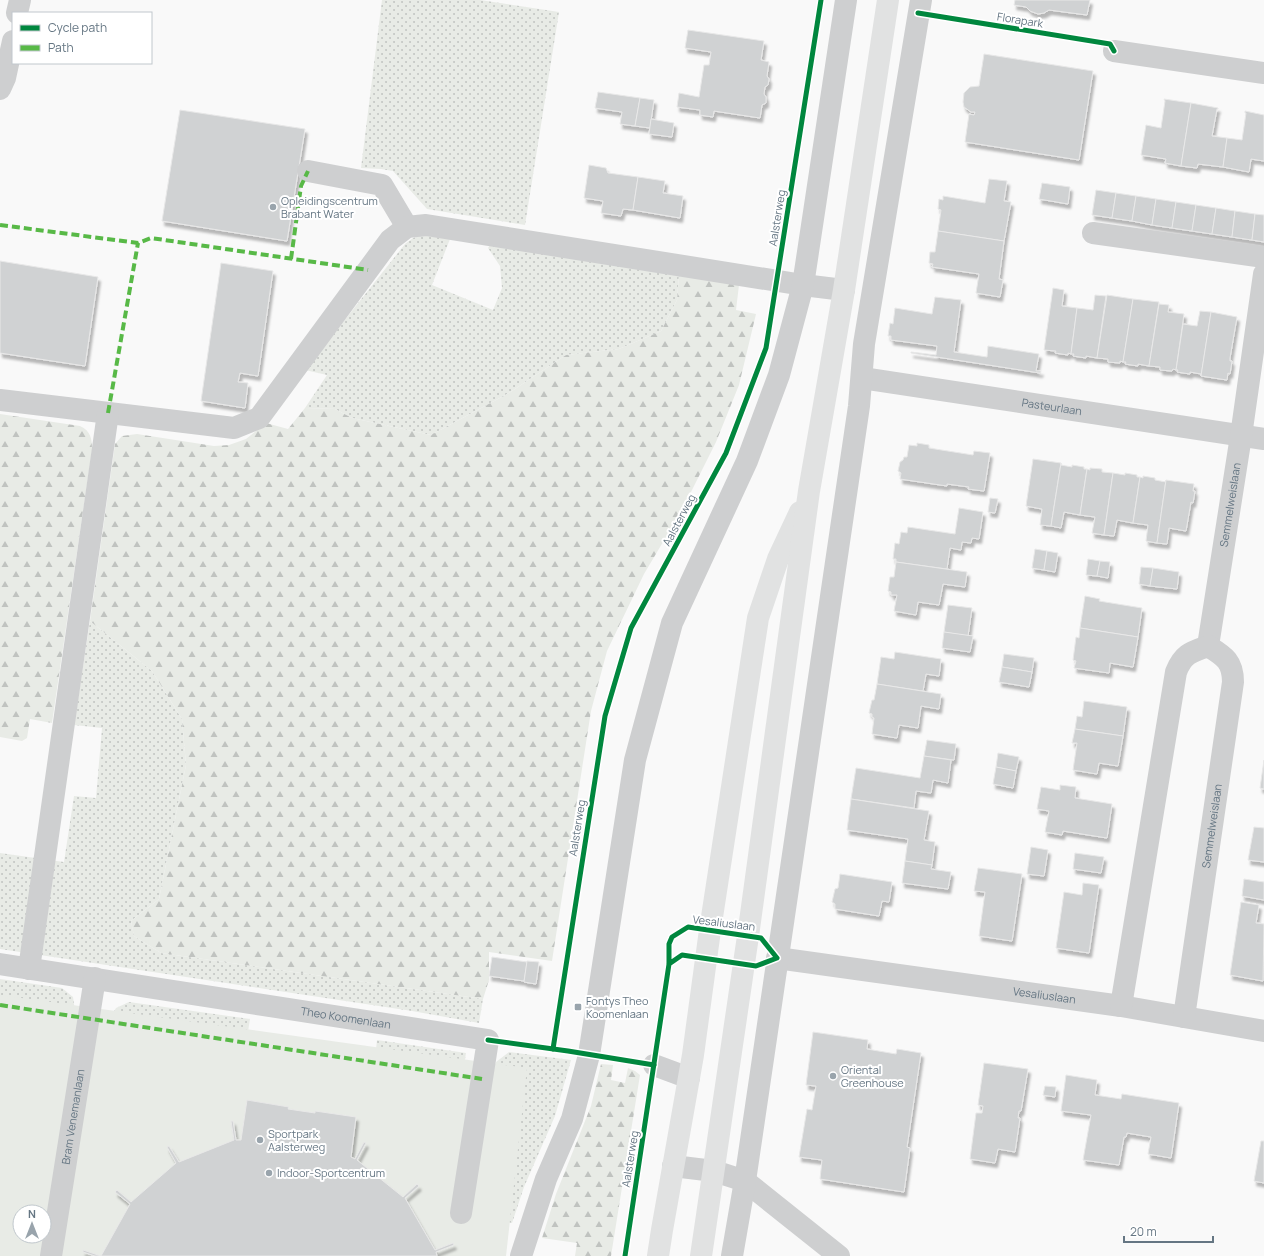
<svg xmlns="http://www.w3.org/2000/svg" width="1264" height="1256" viewBox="0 0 1264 1256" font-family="Manrope,sans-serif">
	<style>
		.grass { fill: url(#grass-dots) }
		.forest { fill: url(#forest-firs) }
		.pitch { fill: #e8ebe6; fill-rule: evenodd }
		.building { fill: #d0d2d3; stroke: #e8e8e8; filter: url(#shadow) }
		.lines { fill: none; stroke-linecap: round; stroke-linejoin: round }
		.minor { stroke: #cecfd0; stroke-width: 22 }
		.major { stroke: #e1e2e2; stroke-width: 22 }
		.quiet { stroke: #58b947; stroke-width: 4; stroke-dasharray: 8 4; stroke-linecap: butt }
		.cycleway-casing { stroke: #fff; stroke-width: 8 }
		.cycleway { stroke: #00873e; stroke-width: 5 }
		.poi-dot { fill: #99a4ac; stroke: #fff; stroke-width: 1.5 }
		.labels { text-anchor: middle; stroke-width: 4; stroke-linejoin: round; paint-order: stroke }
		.street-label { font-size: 11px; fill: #657683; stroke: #fff }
		.poi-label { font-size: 11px; fill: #657683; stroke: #fff; text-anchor: start }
	</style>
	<defs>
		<pattern id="grass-dots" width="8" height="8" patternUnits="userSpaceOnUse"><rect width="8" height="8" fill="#e8ebe6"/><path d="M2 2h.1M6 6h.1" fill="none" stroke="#c0c3c0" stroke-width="1.8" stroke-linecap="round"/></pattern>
		<pattern id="forest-firs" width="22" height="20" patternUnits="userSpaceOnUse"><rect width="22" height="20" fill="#e8ebe6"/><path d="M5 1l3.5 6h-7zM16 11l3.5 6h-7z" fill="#c0c3c0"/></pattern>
		<filter id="shadow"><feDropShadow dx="2.5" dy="4.5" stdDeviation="1" flood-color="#0004"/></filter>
	</defs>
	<rect width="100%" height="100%" fill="#f9f9f9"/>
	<g class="grass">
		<polygon points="382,0 480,0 559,12 525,225 427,209 393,171 381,169 361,168"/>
		<polygon points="422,235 450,239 432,285 493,310 502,288 500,266 488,248 490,245 679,275 677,300 661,331 619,349 566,355 509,393 431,435 352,418 335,409 305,408 327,375 305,370 405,244 413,238"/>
		<polygon points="90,621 152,671 182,719 186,765 159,899 131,921 134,936 161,953 483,999 479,1023 412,1011 0,949 0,853 64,862 74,796 96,798 102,728 74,725"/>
		<polygon points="0,979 62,988 73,997 75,1011 0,1000"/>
		<polygon points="129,1002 250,1019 247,1038 110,1018 116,1008"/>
		<polygon points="377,1040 466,1053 463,1071 375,1059"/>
		<polygon points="509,1052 571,1060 555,1116 524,1187 512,1223 500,1221 490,1079 496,1062"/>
	</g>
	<g class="forest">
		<polygon points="679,275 739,285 736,310 756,314 739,385 716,442 682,510 644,574 607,651 591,711 552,961 489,952 489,980 483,999 161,953 134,936 131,921 159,899 186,765 182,719 152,671 90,621 115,444 122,436 137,434 214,446 229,445 246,439 266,423 288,429 305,408 335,409 352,418 431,435 509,393 566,355 619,349 661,331 677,300"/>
		<path d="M0,414L80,426C91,431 92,439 92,450L52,723L30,719L27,738L22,741L0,737Z"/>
		<polygon points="601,1064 613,1065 611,1080 625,1083 628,1068 635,1071 640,1075 611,1256 575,1256 577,1243 542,1238 556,1194 591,1106"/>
	</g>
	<path class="pitch" d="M0,995L527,1068L506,1256H0ZM20,1212H44V1236H20Z"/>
	<g class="building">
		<polygon points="1015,0 1090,0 1087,15 1049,10 1044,13 1038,14 1030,11 1026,7 1014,5"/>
		<polygon points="688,30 764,41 761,60 769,62 767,76 769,79 768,85 765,87 764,94 766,97 766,103 762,105 760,118 714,111 713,117 700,115 700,110 677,107 679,93 699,97 704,65 709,65 711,52 685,48"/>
		<polygon points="984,54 1093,71 1079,160 965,142 969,114 974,115 975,112 971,112 964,107 963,102 964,93 970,87 979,86"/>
		<polygon points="598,92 640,98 635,126 620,124 622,112 595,108"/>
		<polygon points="640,98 654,100 650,128 635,126"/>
		<polygon points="1164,99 1191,103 1181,166 1165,163 1166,159 1141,155 1146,125 1161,128 1165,101"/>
		<polygon points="1191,103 1218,108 1218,109 1217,109 1212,136 1227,138 1223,167 1198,164 1197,168 1181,166"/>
		<polygon points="180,110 305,129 287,241 162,221"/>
		<polygon points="1245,111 1264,115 1264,161 1251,159 1249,172 1223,167 1227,138 1242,140 1246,113 1245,113"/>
		<polygon points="651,119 674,123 672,137 649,134"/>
		<polygon points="589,165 606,168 608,173 638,177 633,210 623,209 621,216 601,213 603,201 584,198"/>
		<polygon points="638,177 665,181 663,193 683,196 680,218 633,210"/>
		<polygon points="989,179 1007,181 1004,201 1011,202 1004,241 938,231 941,210 938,209 939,199 943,200 943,196 985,203"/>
		<polygon points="1042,183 1070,187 1068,204 1039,199"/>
		<polygon points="1096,190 1116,193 1112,218 1092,215"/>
		<polygon points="1116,193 1136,196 1132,221 1112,218"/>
		<polygon points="1136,196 1156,199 1152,225 1132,221"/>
		<polygon points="1156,199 1176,202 1172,228 1152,225"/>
		<polygon points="1176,202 1196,205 1192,231 1172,228"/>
		<polygon points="1196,205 1216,208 1212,234 1192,231"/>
		<polygon points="1216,208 1235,211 1232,237 1212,234"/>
		<polygon points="1235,211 1255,214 1252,240 1232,237"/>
		<polygon points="1255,214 1264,215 1264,242 1252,240"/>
		<polygon points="938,231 1004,241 999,279 1003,280 1000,297 976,293 979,274 932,267 933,264 929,263 930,252 935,252"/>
		<polygon points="0,261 98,277 85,366 0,353"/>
		<polygon points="221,263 273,271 258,376 240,373 238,382 248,383 245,408 201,401"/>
		<polygon points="1053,288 1064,290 1062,306 1077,308 1071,354 1068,353 1068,355 1055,353 1056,351 1044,350"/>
		<polygon points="1095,295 1106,296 1097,358 1086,356 1086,358 1073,356 1074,354 1071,354 1077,308 1093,310"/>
		<polygon points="1107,295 1133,299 1123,362 1120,361 1120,363 1108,362 1108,359 1097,358"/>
		<polygon points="935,297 961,300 954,352 987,357 988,346 1039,354 1036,371 1041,371 1040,373 911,353 911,352 936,355 937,346 891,340 891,336 888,336 890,323 893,324 895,308 932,314"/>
		<polygon points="1133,299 1159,302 1149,366 1138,364 1138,366 1125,364 1126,362 1123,362"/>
		<polygon points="1159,304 1169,305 1168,312 1184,314 1176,370 1173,369 1172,371 1160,370 1160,367 1149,366"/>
		<polygon points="1200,311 1211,312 1201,376 1201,374 1190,372 1190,374 1177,372 1178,370 1176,370 1183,324 1197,326"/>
		<polygon points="1211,312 1237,317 1230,358 1230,361 1232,361 1230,374 1228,373 1227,380 1201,376"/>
		<polygon points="917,443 929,445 929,448 973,455 974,451 990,453 984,491 968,489 969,487 947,484 947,486 900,479 901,473 898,471 900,462 903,460 904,457 907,457 909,445 917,446"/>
		<polygon points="1033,459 1061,463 1051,526 1040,525 1042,509 1026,506"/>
		<polygon points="1061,463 1061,465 1072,467 1072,465 1084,467 1084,469 1087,469 1080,515 1064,512 1061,528 1051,526"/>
		<polygon points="1090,468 1102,469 1102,472 1113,473 1104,535 1092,533 1095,517 1080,515 1087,469 1090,470"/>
		<polygon points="1113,473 1125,475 1125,473 1137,475 1137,477 1140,477 1133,523 1117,520 1114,536 1104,535"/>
		<polygon points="1143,476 1155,478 1155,480 1166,482 1166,480 1157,543 1146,541 1148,525 1133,523 1140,477 1143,478"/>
		<polygon points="1166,480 1194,484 1193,491 1195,491 1193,503 1191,502 1186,531 1169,528 1167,544 1157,543"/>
		<polygon points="990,498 998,499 995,513 988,512"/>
		<polygon points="959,508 983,512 979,539 972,538 971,543 962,542 961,550 950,548 947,569 896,562 896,559 893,559 895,543 899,544 901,532 907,533 908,527 955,534"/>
		<polygon points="1035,549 1047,551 1044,570 1032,568"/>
		<polygon points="1047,551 1058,553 1055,572 1044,570"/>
		<polygon points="1088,559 1100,561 1097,576 1086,575"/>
		<polygon points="1100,561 1110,562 1108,578 1097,576"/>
		<polygon points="896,562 967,572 965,587 943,584 939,605 918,602 916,615 894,611 897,595 891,595 891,592 888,591 890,577 894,577"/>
		<polygon points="1141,567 1153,568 1150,586 1139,584"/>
		<polygon points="1153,568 1179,572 1177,589 1150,586"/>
		<polygon points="1085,596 1100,599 1099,601 1142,608 1138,637 1080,628"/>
		<polygon points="948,605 972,608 968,636 944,632"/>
		<polygon points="1080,628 1138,637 1133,667 1110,663 1109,673 1074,668 1076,661 1073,660 1076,637 1079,638"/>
		<polygon points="944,632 973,636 970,652 942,648"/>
		<polygon points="895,652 941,659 939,676 926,674 923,691 877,684 881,657 894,659"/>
		<polygon points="1004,654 1034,658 1032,672 1002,667"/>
		<polygon points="1002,667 1032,672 1029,687 999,682"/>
		<polygon points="877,684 941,694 939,709 921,706 918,728 899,725 897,738 872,734 874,718 872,717 872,714 869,713 872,700 874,700"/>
		<polygon points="1084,701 1127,707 1123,736 1075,729 1077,716 1082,717"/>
		<polygon points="1075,729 1123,736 1118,766 1099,763 1097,774 1073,770 1077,743 1072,743"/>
		<polygon points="927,740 956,744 954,760 924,756"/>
		<polygon points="998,753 1019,757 1016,771 996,767"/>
		<polygon points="924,756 951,760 948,783 933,780 931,793 916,791 914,808 851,799 856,768 920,778"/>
		<polygon points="1264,760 1264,789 1260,788"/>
		<polygon points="996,767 1016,771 1013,788 993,784"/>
		<polygon points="1060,785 1076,787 1075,798 1112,804 1107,838 1063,831 1062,835 1045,832 1049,811 1037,809 1041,787 1060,790"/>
		<polygon points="851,799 929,811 924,840 935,842 932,865 905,861 908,839 847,830"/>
		<polygon points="1254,827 1264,828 1264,862 1248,860"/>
		<polygon points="1031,847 1048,850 1044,876 1027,874"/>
		<polygon points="1075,853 1104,857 1101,873 1073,869"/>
		<polygon points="905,861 932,865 931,869 951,872 948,889 902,883"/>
		<polygon points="978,868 1022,874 1012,941 979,936 985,892 974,891"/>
		<polygon points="840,874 892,882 889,902 882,901 879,916 835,909 835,904 832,902 835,889 838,888"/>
		<polygon points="1244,879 1264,882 1264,900 1242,896"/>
		<polygon points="1083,883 1099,885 1089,953 1056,948 1064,892 1082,895"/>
		<polygon points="1241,902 1259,905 1256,923 1264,924 1263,981 1230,975"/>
		<polygon points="492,957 527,962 524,981 489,976"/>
		<polygon points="527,961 539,962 536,984 524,982"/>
		<polygon points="813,1032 868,1040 867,1049 896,1054 897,1049 921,1053 907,1147 910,1148 904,1192 820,1179 822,1160 799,1157 807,1109 812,1110 816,1086 806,1085"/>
		<polygon points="984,1063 1028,1069 1021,1111 1019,1111 1018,1118 1020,1118 1015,1152 998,1149 995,1163 970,1159 976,1113 982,1113 983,1106 978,1105"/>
		<polygon points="1066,1075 1097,1080 1095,1095 1121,1099 1122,1094 1179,1103 1171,1158 1148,1154 1151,1137 1127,1133 1126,1137 1124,1137 1119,1165 1083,1160 1091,1115 1061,1111"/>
		<polygon points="1045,1086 1056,1087 1055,1097 1043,1095"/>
		<polygon points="247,1100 289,1107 288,1109 315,1113 315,1111 356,1117 351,1157 355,1159 364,1142 366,1143 357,1160 403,1197 417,1184 419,1186 405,1198 435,1250 453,1243 454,1245 436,1252 437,1256 101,1256 130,1204 115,1192 117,1190 131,1202 176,1163 167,1147 169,1146 179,1162 234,1140 231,1121 233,1121 236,1140 241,1140"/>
		<polygon points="1261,1141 1264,1141 1264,1183 1254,1181"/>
		<polygon points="83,1250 101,1256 95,1256 83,1252"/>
	</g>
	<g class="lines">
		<g class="minor">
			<polyline points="17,13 20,0"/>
			<polyline points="1114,51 1264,73"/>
			<polyline points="0,89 5,78 13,41"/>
			<polyline points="308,171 382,185 407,227"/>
			<polyline points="1093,233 1264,257"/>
			<path id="s1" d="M862,378L1264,439"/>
			<polyline points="0,400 234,428 259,418 390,240 407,227 426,225 803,285 844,290"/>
			<path id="s2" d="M1208,646L1241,436L1264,274"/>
			<path id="s3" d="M777,958L1121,1006L1264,1031"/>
			<path id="s4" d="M0,964L488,1040L461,1213"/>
			<polyline points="29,969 108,413"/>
			<path d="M1121,1006L1176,672C1183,654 1191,652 1208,646"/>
			<path id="s5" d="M1184,1017L1233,682C1233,661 1224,656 1208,646"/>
			<polyline points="654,1065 689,1078"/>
			<polyline points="673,1166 714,1171 745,1181 839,1256"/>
			<path id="s6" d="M51,1256L95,978"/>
			<polyline points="521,1256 546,1179 572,1119 589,1055 635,760 672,623 747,461 779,375 803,285 846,0"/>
			<polyline points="732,1256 745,1181 859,406 864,344 921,0"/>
		</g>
		<g class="major">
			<polyline points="658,1256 662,1230 693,1055 710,930 758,618 778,559 800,512"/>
			<polyline points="701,1256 748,936 809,491 844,290 888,0"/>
		</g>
		<g class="quiet">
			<polyline points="0,225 138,243 151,238 368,270"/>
			<polyline points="291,259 301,186 308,171"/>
			<polyline points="108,413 138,243"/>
			<polyline points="0,1005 482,1079"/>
		</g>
		<defs>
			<g id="cycleway">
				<polyline points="918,13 1110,44 1114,51"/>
				<polyline points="488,1040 568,1051 654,1065"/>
				<polyline points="553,1049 605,716 631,628 726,453 766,348 821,0"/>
				<polyline points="625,1256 669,964 669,944 672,937 688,927 761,938 777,958 756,966 682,955 669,964"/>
			</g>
		</defs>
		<use href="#cycleway" class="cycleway-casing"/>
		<use href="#cycleway" class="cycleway"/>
	</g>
	<g class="poi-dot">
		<circle cx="273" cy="207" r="4"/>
		<rect x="574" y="1003" width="8" height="8" rx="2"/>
		<circle cx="833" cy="1076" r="4"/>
		<circle cx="260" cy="1140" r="4"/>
		<circle cx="269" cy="1173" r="4"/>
	</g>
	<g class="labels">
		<g class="street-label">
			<text transform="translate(1020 20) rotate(9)" y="4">Florapark</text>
			<text transform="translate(777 218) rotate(-81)" y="4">Aalsterweg</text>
			<text dy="4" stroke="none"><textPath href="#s1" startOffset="192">Pasteurlaan</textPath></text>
			<text dy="4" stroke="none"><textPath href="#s2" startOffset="143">Semmelweislaan</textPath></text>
			<text transform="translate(679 520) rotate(-62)" y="4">Aalsterweg</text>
			<text dy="4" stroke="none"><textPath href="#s5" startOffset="193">Semmelweislaan</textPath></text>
			<text transform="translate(577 828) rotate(-81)" y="4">Aalsterweg</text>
			<text transform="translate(724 923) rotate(7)" y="4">Vesaliuslaan</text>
			<text dy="4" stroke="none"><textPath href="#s3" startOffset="270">Vesaliuslaan</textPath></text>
			<text dy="4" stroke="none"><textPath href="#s4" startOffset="350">Theo Koomenlaan</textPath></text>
			<text dy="4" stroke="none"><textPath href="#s6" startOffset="141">Bram Venemanlaan</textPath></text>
			<text transform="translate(630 1159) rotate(-81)" y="4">Aalsterweg</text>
		</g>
		<g class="poi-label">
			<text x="281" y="205">Opleidingscentrum<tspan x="281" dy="13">Brabant Water</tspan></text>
			<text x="586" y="1005">Fontys Theo<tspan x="586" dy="13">Koomenlaan</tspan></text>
			<text x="841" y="1074">Oriental<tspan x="841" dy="13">Greenhouse</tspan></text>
			<text x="268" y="1138">Sportpark<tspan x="268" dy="13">Aalsterweg</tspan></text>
			<text x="277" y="1177">Indoor-Sportcentrum</text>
		</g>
	</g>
	<rect x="12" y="12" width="140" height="52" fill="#ffffff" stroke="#c1c8cd"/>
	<rect x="20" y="25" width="20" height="6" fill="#00873e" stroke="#c1c8cd"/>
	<text x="48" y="32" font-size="12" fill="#657683">Cycle path</text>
	<rect x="20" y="45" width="20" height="6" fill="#58b947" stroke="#c1c8cd"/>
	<text x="48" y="52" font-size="12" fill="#657683">Path</text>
	<g transform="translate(32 1224)"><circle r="19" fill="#ffffff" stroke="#c1c8cd"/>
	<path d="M0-3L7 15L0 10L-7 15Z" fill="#99a4ac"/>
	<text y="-6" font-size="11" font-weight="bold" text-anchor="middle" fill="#657683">N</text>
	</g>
	<path d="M1124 1236v6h89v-6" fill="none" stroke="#657683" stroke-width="2"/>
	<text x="1130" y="1236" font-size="12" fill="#657683" stroke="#ffffff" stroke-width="3" paint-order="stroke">20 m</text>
</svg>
